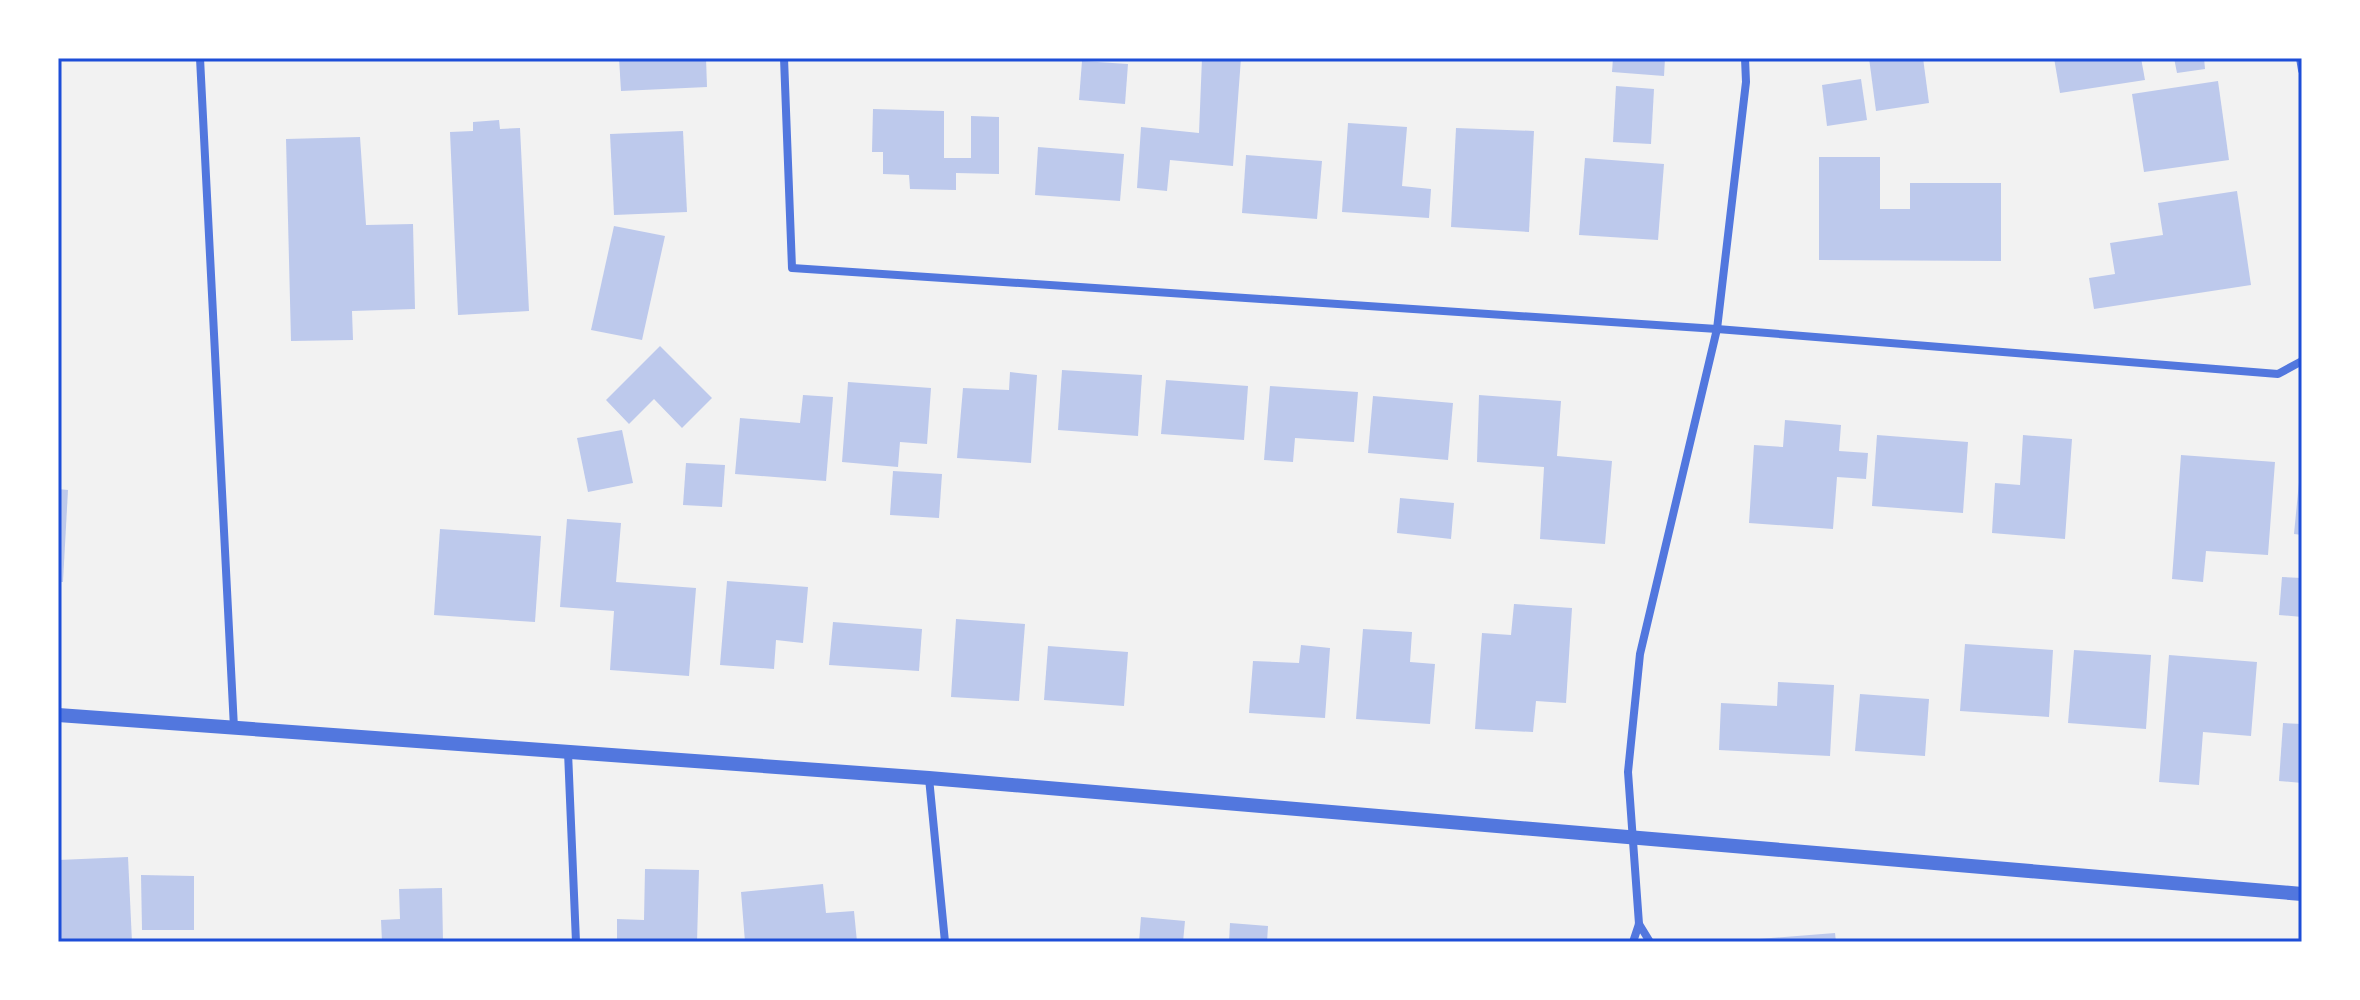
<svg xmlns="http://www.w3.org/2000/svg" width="2360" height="1000" viewBox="0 0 2360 1000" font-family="Lato,sans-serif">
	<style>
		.building { fill: #bdc9ec }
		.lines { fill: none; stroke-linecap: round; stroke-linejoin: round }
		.minor { stroke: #5277de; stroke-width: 8 }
		.tertiary { stroke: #5277de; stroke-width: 14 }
		.neatline { fill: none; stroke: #1d4ed8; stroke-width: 3 }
	</style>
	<rect width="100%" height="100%" fill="#f2f2f2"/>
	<g class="building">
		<polygon points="619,58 706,58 707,87 621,91"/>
		<polygon points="1202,58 1241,58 1233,166 1170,160 1167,191 1137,188 1141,127 1199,133"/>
		<polygon points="1613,58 1665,58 1664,76 1612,72"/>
		<polygon points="1869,58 1923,58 1929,103 1876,111"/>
		<polygon points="2054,58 2141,58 2145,80 2060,93"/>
		<polygon points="2174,58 2204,58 2205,69 2177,73"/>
		<polygon points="1082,61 1128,64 1125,104 1079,100"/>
		<polygon points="1861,79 1867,120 1827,126 1822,85"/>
		<polygon points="2218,81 2229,160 2144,172 2132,94"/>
		<polygon points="1616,86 1654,89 1651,144 1613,142"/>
		<polygon points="873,109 944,111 944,158 971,158 971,116 999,117 999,174 956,173 956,190 910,189 909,175 883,174 883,152 872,152"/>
		<polygon points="499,120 500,129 520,128 529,311 458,315 450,132 473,131 473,122"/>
		<polygon points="1348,123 1407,127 1402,186 1431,189 1429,218 1342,212"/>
		<polygon points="1456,128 1534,131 1529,232 1451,227"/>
		<polygon points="683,131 687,212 614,215 610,134"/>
		<polygon points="360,137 366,225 413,224 415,309 352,311 353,340 291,341 286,139"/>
		<polygon points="1038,147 1124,154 1120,201 1035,195"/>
		<polygon points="1246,155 1322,161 1317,219 1242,213"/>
		<polygon points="1819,157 1880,157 1880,209 1910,209 1910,183 2001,183 2001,261 1819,260"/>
		<polygon points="1585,158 1664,164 1658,240 1579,235"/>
		<polygon points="2237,191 2251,285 2094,309 2089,278 2115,274 2110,243 2163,235 2158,203"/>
		<polygon points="614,226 665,236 642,340 591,330"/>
		<polygon points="660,346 712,398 682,428 654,399 629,424 606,400"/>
		<polygon points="1062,370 1142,375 1138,436 1058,430"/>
		<polygon points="1010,372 1037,375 1031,463 957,458 963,388 1009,390"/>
		<polygon points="1166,380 1248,386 1244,440 1161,434"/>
		<polygon points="848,382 931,388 927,444 900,442 898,467 842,462"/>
		<polygon points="1270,386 1358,392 1354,442 1295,438 1293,462 1264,460"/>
		<polygon points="803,395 833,397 826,481 735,474 740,418 800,423"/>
		<polygon points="1479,395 1561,401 1557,456 1612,461 1605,544 1540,539 1544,467 1477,462"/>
		<polygon points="1373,396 1453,403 1448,460 1368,453"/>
		<polygon points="1785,420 1841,425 1839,451 1868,453 1866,479 1837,477 1833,529 1749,523 1754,445 1783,447"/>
		<polygon points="622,430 633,483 588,492 577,438"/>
		<polygon points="1877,435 1968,442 1963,513 1872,506"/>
		<polygon points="2023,435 2072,439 2065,539 1992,533 1995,483 2020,485"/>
		<polygon points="2181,455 2275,462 2268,555 2206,551 2203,582 2172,579"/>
		<polygon points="686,463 725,465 722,507 683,505"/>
		<polygon points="893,471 942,474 939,518 890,515"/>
		<polygon points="2300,472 2302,473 2302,535 2294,534"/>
		<polygon points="58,489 68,490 63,582 58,582"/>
		<polygon points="1400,498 1454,503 1451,539 1397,533"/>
		<polygon points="567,519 621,523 616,582 696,588 689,676 610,670 614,611 560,607"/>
		<polygon points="440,529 541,536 535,622 434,615"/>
		<polygon points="2282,577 2302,578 2302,617 2279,615"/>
		<polygon points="727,581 808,587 803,643 776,640 774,669 720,665"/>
		<polygon points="1514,604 1572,608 1566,703 1536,701 1533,732 1475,729 1482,633 1511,635"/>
		<polygon points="956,619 1025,624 1019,701 951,697"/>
		<polygon points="833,622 922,629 919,671 829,665"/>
		<polygon points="1363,629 1412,632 1410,662 1435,664 1430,724 1356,719"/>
		<polygon points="1965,644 2053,650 2049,717 1960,711"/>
		<polygon points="1301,645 1330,648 1325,718 1249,713 1253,661 1299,663"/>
		<polygon points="1048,646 1128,652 1124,706 1044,700"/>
		<polygon points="2074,650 2151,655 2146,729 2068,723"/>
		<polygon points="2169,655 2257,662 2251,736 2203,732 2199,785 2159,782"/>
		<polygon points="1778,682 1834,685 1830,756 1719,750 1721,703 1777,706"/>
		<polygon points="1860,694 1929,699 1925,756 1855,751"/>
		<polygon points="2283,723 2302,724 2302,783 2279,781"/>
		<polygon points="128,857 132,942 58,942 58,860"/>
		<polygon points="645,869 699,870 697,942 617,942 617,919 644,920"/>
		<polygon points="141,875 194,876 194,930 142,930"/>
		<polygon points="823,884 826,913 854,911 857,942 745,942 741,892"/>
		<polygon points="442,888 443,942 382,942 381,920 400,919 399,889"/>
		<polygon points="1141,917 1185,921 1183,942 1139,942"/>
		<polygon points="1230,923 1268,926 1267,942 1229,942"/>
		<polygon points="1835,933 1836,942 1759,942 1759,939"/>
	</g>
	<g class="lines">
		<g class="minor">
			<polyline points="200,58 234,728"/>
			<polyline points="784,58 792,268 1717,329 2278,374 2302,361"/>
			<polyline points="2300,58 2302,70"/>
			<polyline points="568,752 576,942"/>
			<polyline points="929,778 945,942"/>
			<polyline points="1639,924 1650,942"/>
			<polyline points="1633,942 1639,924 1628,772 1640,654 1717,329 1746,82 1745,58"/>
		</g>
		<polyline class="tertiary" points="58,715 929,778 2302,894"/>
	</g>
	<rect width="2360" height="1000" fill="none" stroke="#ffffff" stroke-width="120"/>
	<rect x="60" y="60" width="2240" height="880" class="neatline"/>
</svg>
